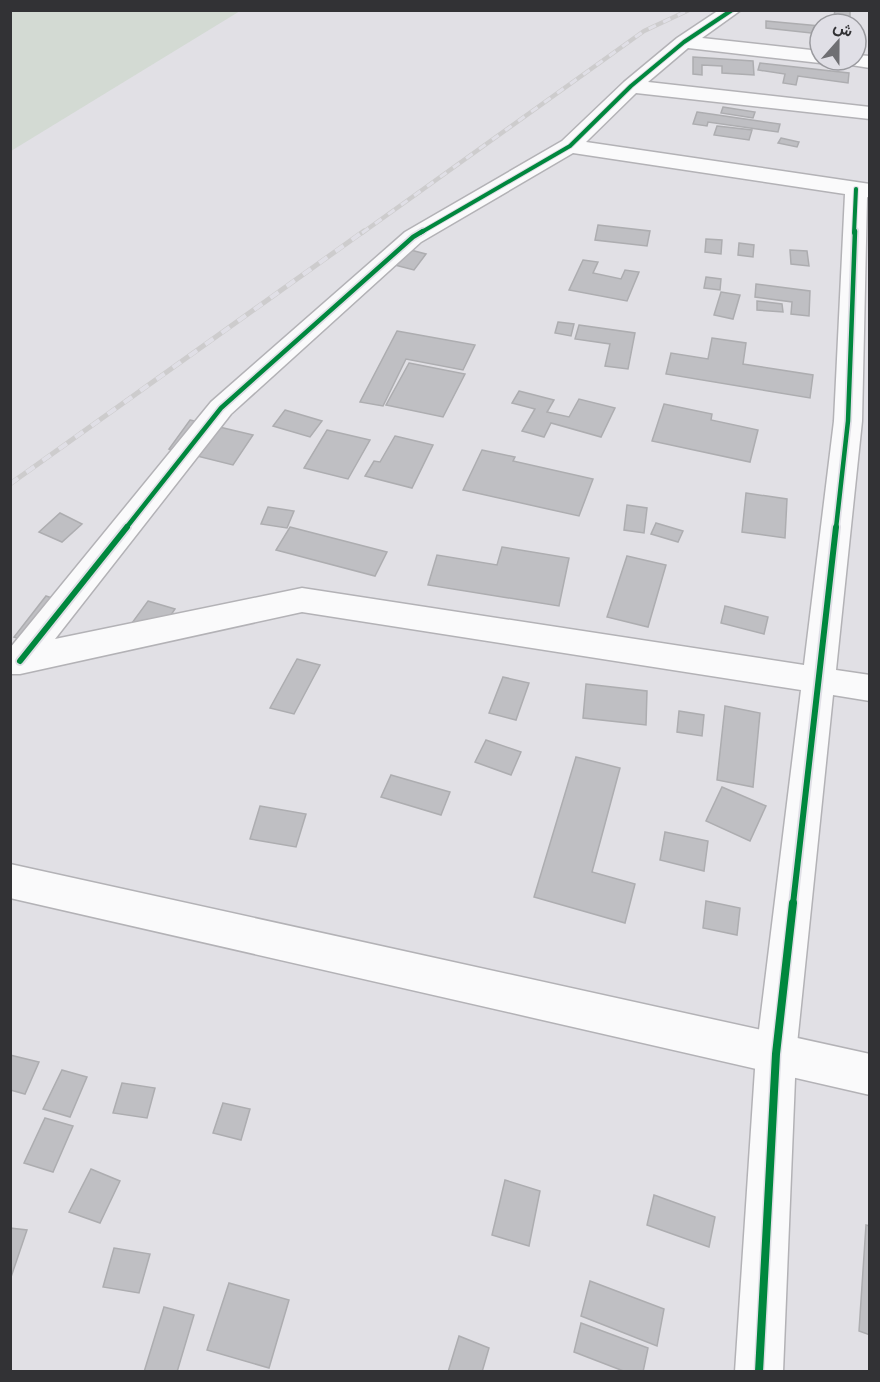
<svg xmlns="http://www.w3.org/2000/svg" width="880" height="1382" viewBox="0 0 880 1382" font-family="Cabin,Vazirmatn,sans-serif">
	<style>
		.green { fill: #d3dad3 }
		.building { fill: #bfbfc3; stroke: #adadb0; stroke-width: 1.5 }
		.lines { fill: none; stroke-linecap: round; stroke-linejoin: round }
		.street-casing { stroke: #b3b2b6; stroke-width: 3 }
		.primary-casing { stroke: #b3b2b6; stroke-width: 3 }
		.street { fill: #fafafb; fill-rule: evenodd }
		.primary { fill: #fafafb; fill-rule: evenodd }
		.rail-far1-casing { stroke: #cdcccd; stroke-width: 4.5 }
		.rail-casing { stroke: #cdcccd; stroke-width: 5 }
		.rail-far1 { stroke: #e0dfe6; stroke-width: 3; stroke-dasharray: 8; stroke-linecap: butt }
		.rail { stroke: #e0dfe6; stroke-width: 4; stroke-dasharray: 10; stroke-linecap: butt }
		.cycleway-far3-casing { stroke: #e0dfe6; stroke-width: 6 }
		.cycleway-far2-casing { stroke: #e0dfe6; stroke-width: 8 }
		.cycleway-far1-casing { stroke: #e0dfe6; stroke-width: 10 }
		.cycleway-casing { stroke: #e0dfe6; stroke-width: 11 }
		.cycleway-far3 { stroke: #00873e; stroke-width: 4 }
		.cycleway-far2 { stroke: #00873e; stroke-width: 4.5 }
		.cycleway-far1 { stroke: #00873e; stroke-width: 6 }
		.cycleway { stroke: #00873e; stroke-width: 8 }
	</style>
	<rect width="100%" height="100%" fill="#e1e0e5"/>
	<polygon class="green" points="11,10 240,10 240,11 11,151"/>
	<g class="building">
		<polygon points="835,10 850,10 850,24 830,24 831,19 846,20 846,17 834,16"/>
		<polygon points="766,21 820,26 820,34 766,28"/>
		<polygon points="693,57 753,61 754,75 722,73 722,66 702,65 702,75 693,74"/>
		<polygon points="760,63 849,73 848,83 798,76 796,85 783,83 785,74 758,70"/>
		<polygon points="723,107 755,112 753,118 721,113"/>
		<polygon points="697,112 780,124 778,132 708,122 707,126 693,124"/>
		<polygon points="717,126 752,130 749,140 714,135"/>
		<polygon points="781,138 799,142 797,147 778,143"/>
		<polygon points="598,225 650,231 647,246 595,240"/>
		<polygon points="706,239 722,240 721,254 705,252"/>
		<polygon points="739,243 754,245 753,257 738,255"/>
		<polygon points="403,248 426,254 414,270 391,264"/>
		<polygon points="790,250 807,251 809,266 791,264"/>
		<polygon points="583,260 598,262 593,273 621,279 625,270 639,272 627,301 569,290"/>
		<polygon points="706,277 721,279 720,290 704,288"/>
		<polygon points="756,284 810,291 809,316 791,314 792,302 755,297"/>
		<polygon points="721,292 740,295 733,319 714,315"/>
		<polygon points="757,301 782,304 783,312 757,310"/>
		<polygon points="558,322 574,324 571,336 555,333"/>
		<polygon points="579,325 635,333 628,369 605,366 610,344 575,339"/>
		<polygon points="397,331 475,345 463,370 406,359 383,406 360,402"/>
		<polygon points="712,338 746,343 743,364 813,375 810,398 666,374 671,353 708,359"/>
		<polygon points="409,363 465,374 443,417 386,405"/>
		<polygon points="519,391 554,400 547,412 569,417 579,399 615,408 601,437 551,423 544,437 522,431 535,409 512,403"/>
		<polygon points="664,404 712,414 711,420 758,430 750,462 652,441"/>
		<polygon points="285,410 322,421 310,437 273,426"/>
		<polygon points="190,420 253,435 233,465 169,449"/>
		<polygon points="327,430 370,440 348,479 304,468"/>
		<polygon points="395,436 433,445 412,488 365,476 374,461 380,462"/>
		<polygon points="482,450 515,457 513,461 593,479 579,516 463,490"/>
		<polygon points="746,493 787,499 785,538 742,532"/>
		<polygon points="627,505 647,508 644,533 624,530"/>
		<polygon points="268,507 294,511 287,528 261,524"/>
		<polygon points="60,513 82,524 62,542 39,532"/>
		<polygon points="656,523 683,531 678,542 651,534"/>
		<polygon points="290,527 387,552 375,576 276,550"/>
		<polygon points="502,547 569,558 559,606 428,585 437,555 497,565"/>
		<polygon points="627,556 666,565 648,627 607,617"/>
		<polygon points="46,596 64,602 33,643 14,637"/>
		<polygon points="148,601 175,609 157,636 129,627"/>
		<polygon points="725,606 768,617 764,634 721,623"/>
		<polygon points="297,659 320,665 294,714 270,708"/>
		<polygon points="503,677 529,683 516,720 489,713"/>
		<polygon points="586,684 647,691 646,725 583,718"/>
		<polygon points="725,706 760,713 753,787 717,780"/>
		<polygon points="679,711 704,715 702,736 677,732"/>
		<polygon points="486,740 521,752 511,775 475,762"/>
		<polygon points="576,757 620,768 592,872 635,884 625,923 534,897"/>
		<polygon points="391,775 450,792 441,815 381,797"/>
		<polygon points="722,787 766,806 750,841 706,821"/>
		<polygon points="260,806 306,814 296,847 250,839"/>
		<polygon points="665,832 708,841 704,871 660,860"/>
		<polygon points="706,901 740,908 737,935 703,928"/>
		<polygon points="10,1055 39,1062 25,1094 10,1090"/>
		<polygon points="62,1070 87,1077 70,1117 43,1109"/>
		<polygon points="122,1083 155,1088 147,1118 113,1113"/>
		<polygon points="223,1103 250,1109 241,1140 213,1133"/>
		<polygon points="45,1118 73,1126 53,1172 24,1163"/>
		<polygon points="91,1169 120,1181 100,1223 69,1212"/>
		<polygon points="505,1180 540,1191 529,1246 492,1235"/>
		<polygon points="654,1195 715,1217 709,1247 647,1225"/>
		<polygon points="866,1225 870,1226 870,1335 859,1331"/>
		<polygon points="10,1228 27,1230 10,1280"/>
		<polygon points="114,1248 150,1254 139,1293 103,1287"/>
		<polygon points="590,1281 664,1309 657,1346 581,1316"/>
		<polygon points="229,1283 289,1300 269,1368 207,1350"/>
		<polygon points="164,1307 194,1315 177,1372 144,1372"/>
		<polygon points="581,1323 648,1348 643,1372 626,1372 574,1352"/>
		<polygon points="459,1336 489,1348 482,1372 448,1372"/>
	</g>
	<g class="lines">
		<defs>
			<g id="street">
				<path d="M719,10H741L702,38L820,51V60H828L820,63L688,48L648,82L870,107V119L636,93L586,142L870,184V198L867,197L862,421L836,670L870,675V701L833,695L796,1054L783,1372H735L756,1054L801,690L302,612L20,674H10V648L211,402L405,232L562,141L624,82L677,38ZM573,153L845,194L834,421L804,665L302,588L55,639L231,414L421,242Z"/>
				<polygon points="856,55 870,56 870,68 845,64 842,60 856,60"/>
			</g>
			<polygon id="primary" points="10,864 870,1054 870,1095 10,898"/>
		</defs>
		<use href="#street" class="street-casing"/>
		<use href="#primary" class="primary-casing"/>
		<use href="#street" class="street"/>
		<use href="#primary" class="primary"/>
		<defs>
			<polyline id="rail-far1" points="362,233 644,31 689,10"/>
			<polyline id="rail" points="10,484 364,231"/>
		</defs>
		<use href="#rail-far1" class="rail-far1-casing"/>
		<use href="#rail" class="rail-casing"/>
		<use href="#rail-far1" class="rail-far1"/>
		<use href="#rail" class="rail"/>
		<defs>
			<g id="cycleway-far3">
				<polyline points="420,233 570,146 631,86 684,42 732,10"/>
				<polyline points="854,233 856,189"/>
			</g>
			<g id="cycleway-far2">
				<polyline points="126,528 221,408 413,237 423,231"/>
				<polyline points="836,528 848,421 855,231"/>
			</g>
			<g id="cycleway-far1">
				<polyline points="20,661 127,527"/>
				<polyline points="793,904 836,527"/>
			</g>
			<polyline id="cycleway" points="759,1372 776,1054 793,903"/>
		</defs>
		<use href="#cycleway-far3" class="cycleway-far3-casing"/>
		<use href="#cycleway-far2" class="cycleway-far2-casing"/>
		<use href="#cycleway-far1" class="cycleway-far1-casing"/>
		<use href="#cycleway" class="cycleway-casing"/>
		<use href="#cycleway-far3" class="cycleway-far3"/>
		<use href="#cycleway-far2" class="cycleway-far2"/>
		<use href="#cycleway-far1" class="cycleway-far1"/>
		<use href="#cycleway" class="cycleway"/>
	</g>
	<rect width="880" height="1382" fill="none" stroke="#323235" stroke-width="24"/>
	<g transform="translate(838 42) rotate(21)"><circle r="28" fill="#e0dfe6" stroke="#9a9a9f" stroke-width="1.5"/>
	<path d="M0-4.5L10 22L0 15L-10 22Z" fill="#6f6f73"/>
	<text y="-9" font-size="16" font-weight="bold" text-anchor="middle" fill="#323235">ش</text>
	</g>
</svg>
